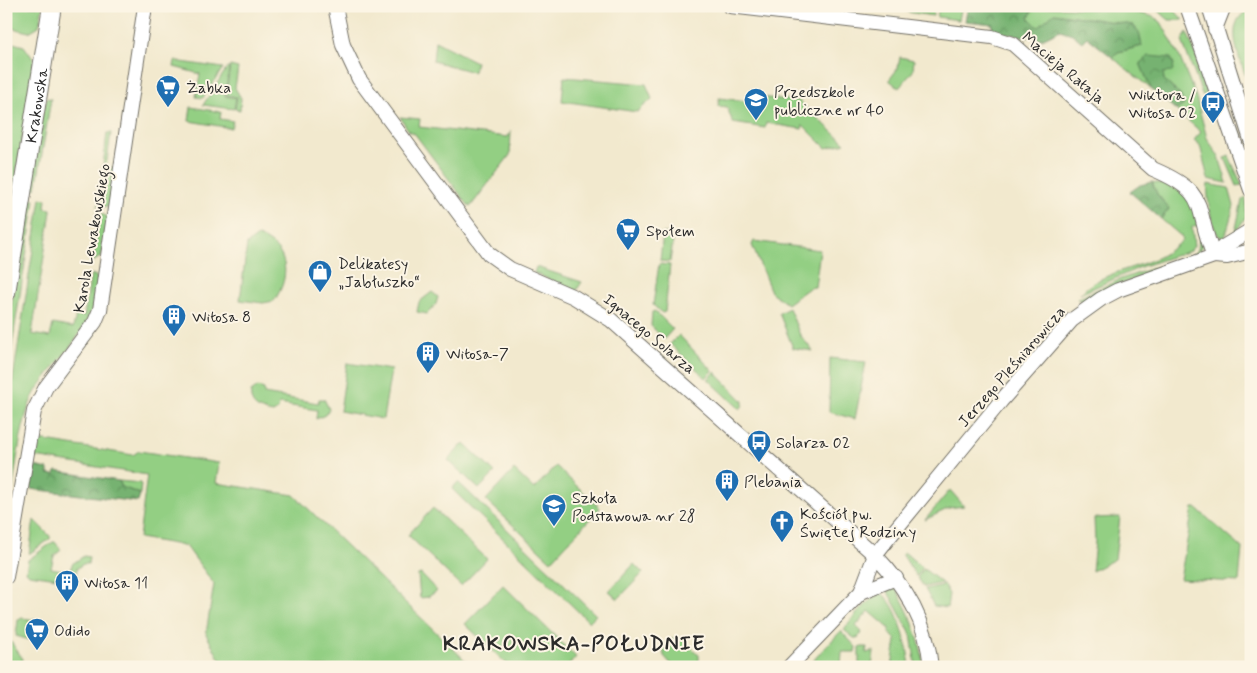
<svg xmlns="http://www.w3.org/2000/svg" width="1257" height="673" viewBox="0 0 1257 673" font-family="Mynerve,sans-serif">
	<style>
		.green { fill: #93cf83; stroke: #5f7d57 }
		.forest { fill: url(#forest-crowns); stroke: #506e4e }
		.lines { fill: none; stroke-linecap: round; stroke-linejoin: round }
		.minor-casing { stroke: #716e64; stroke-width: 16 }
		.major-casing { stroke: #716e64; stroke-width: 20 }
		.minor { stroke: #fff; stroke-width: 14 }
		.major { stroke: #fff; stroke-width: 18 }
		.labels { text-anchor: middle; stroke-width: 4; stroke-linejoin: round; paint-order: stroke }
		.street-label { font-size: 16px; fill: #2b2b2b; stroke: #fcf5e5 }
		.poi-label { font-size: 16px; fill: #2b2b2b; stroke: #fcf5e5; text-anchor: start }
		.district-label { font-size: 21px; font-weight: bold; letter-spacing: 1px; fill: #2b2b2b; stroke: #fcf5e5 }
	</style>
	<defs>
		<pattern id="forest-crowns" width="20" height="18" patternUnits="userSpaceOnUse" patternTransform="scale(1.25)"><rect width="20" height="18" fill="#76b271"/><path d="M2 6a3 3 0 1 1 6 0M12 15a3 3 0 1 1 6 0" fill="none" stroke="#61915d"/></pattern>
	</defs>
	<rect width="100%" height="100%" fill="#fcf5e5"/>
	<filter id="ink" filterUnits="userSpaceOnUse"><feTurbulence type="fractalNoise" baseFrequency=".02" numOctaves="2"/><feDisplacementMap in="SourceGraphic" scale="10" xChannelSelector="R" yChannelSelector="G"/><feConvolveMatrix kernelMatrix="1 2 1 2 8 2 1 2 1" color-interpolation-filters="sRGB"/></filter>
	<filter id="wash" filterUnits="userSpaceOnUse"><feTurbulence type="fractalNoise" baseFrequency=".0096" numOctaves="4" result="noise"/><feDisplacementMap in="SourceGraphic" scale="20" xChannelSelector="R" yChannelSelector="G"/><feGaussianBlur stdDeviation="1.12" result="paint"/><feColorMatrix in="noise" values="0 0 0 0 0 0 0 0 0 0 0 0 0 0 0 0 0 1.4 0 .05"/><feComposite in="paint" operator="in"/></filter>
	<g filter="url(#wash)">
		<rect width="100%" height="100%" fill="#f2e9ce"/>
		<g class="green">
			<polygon points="6,6 43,6 39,26 29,32 6,27"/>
			<polygon points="904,6 934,6 933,16 907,12"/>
			<polygon points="939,6 962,6 959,20 937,17"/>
			<polygon points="1034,6 1132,11 1154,17 1161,22 1178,53 1196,97 1207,138 1219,157 1227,183 1208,179 1200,145 1194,140 1201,132 1176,110 1184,105 1181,96 1164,80 1163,73 1140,63 1151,89 1112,57 1118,52 1142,46 1133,25 1054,13 1038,28 1029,18"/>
			<polygon points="1153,6 1171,6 1183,20 1169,20"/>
			<path d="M1251,9V90C1243,66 1219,22 1251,9Z"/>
			<polygon points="1187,32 1200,66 1206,94 1203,96 1182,41"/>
			<polygon points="6,41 24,46 34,60 6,243"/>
			<polygon points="435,41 476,62 473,72 433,61"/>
			<polygon points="900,57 914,60 913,71 899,88 889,80 898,68"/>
			<polygon points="175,61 223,68 203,98 196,97 200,74 174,67"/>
			<polygon points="230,66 238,68 235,88 241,98 240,110 235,109 237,97 226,95"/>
			<polygon points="227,68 229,68 225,96 236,98 234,109 203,105"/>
			<polygon points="564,77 646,84 652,99 637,112 562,101"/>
			<polygon points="759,97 799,101 845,143 826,148 803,125 802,129 766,123 765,128 733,123 727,107 718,106 719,98 752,102"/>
			<polygon points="47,98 51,99 36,189 30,187 41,118"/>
			<polygon points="191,107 221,112 220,119 233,121 231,128 189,121"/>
			<polygon points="400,117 420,119 419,127 508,137 511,130 510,155 471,206 468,205 415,134 409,131"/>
			<polygon points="107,133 111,133 106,167 115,168 110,206 98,207"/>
			<polygon points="1229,156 1242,185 1237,186 1225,158"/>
			<path d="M1152,182C1167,184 1186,191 1193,205C1196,210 1197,219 1198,225L1192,227L1194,246L1190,251L1143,266L1080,294C1099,273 1135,269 1159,257C1167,253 1175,246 1182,241V237L1161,219L1169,208L1157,194Z"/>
			<path d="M1208,184L1229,188L1234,206L1225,237H1220C1212,232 1206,194 1208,184Z"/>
			<polygon points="1246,197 1246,217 1235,233 1242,200"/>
			<path d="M41,198L46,199L45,208L51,209V211L32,334L50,337L53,324L73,328L76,315L84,316L91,274L96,276C108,312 55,363 36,391C20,415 13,490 8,521L6,520V424Z"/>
			<polygon points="28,199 35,199 6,383 6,340"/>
			<polygon points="97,212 108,217 102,256 92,262 99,219 96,218"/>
			<polygon points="663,233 674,234 670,262 660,261"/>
			<polygon points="1200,233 1202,246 1197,255 1109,289 1085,302 1077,299 1121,279 1192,255 1198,250"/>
			<path d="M258,236C288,248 292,275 274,301L263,303L240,300L247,244Z"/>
			<polygon points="754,241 820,250 815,287 809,288 787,304 771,292 752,245"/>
			<polygon points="659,264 670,265 665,312 662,313 653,305"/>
			<polygon points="536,267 582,282 576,291 534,273"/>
			<polygon points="432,292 438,297 436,304 427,314 417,312 419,302"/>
			<polygon points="789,308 800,335 813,351 793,348 779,313"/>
			<polygon points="655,311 673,329 664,339 651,326 652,312"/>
			<polygon points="679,335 713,371 706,378 670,344"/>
			<polygon points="830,358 866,362 855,419 829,412"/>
			<polygon points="347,363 391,370 383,419 340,411"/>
			<polygon points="715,372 743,401 743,405 740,409 708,379"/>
			<path d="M258,387L264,389V394L318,403L319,399H324L329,409L325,415L316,419L317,410L279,404L278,410L273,413C261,411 249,407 251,392Z"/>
			<polygon points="39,440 133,455 139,451 219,463 216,483 294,495 472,667 263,667 220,660 206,634 214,584 186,546 139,538 147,475 35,457"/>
			<polygon points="464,443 495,473 479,489 448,460"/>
			<polygon points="556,466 600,508 551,561 486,500 514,470 534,489"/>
			<polygon points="119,481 141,483 140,494 122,487"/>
			<polygon points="458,482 596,615 589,622 452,489"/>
			<polygon points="950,490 964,506 949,508 925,520"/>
			<polygon points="433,508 487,559 461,586 408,535"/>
			<polygon points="1193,508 1196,508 1242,548 1239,582 1180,579"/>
			<polygon points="1120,517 1115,559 1092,571 1095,542 1094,518"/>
			<polygon points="34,520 50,536 50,539 29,554"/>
			<polygon points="53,542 55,542 61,550 54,556 51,568 62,570 62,573 70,574 72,564 84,556 89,557 88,564 83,564 77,568 76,575 72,580 29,574 26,571 28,560"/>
			<polygon points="904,552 923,568 916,576 902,554"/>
			<polygon points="634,564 643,573 618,599 609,591"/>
			<polygon points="924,569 942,583 924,587 917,577"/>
			<polygon points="421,574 437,591 428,597 420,598 418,575"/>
			<polygon points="503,585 576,657 567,667 510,667 465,624"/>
			<polygon points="944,585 949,594 947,608 934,606 925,589"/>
			<path d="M887,587L896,589C911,615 920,637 924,667H916L911,634L889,594Z"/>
			<path d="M879,592C898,601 908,647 910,667H892L896,640L888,631L890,629L869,611L856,626L862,632L858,638H854L844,630L857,613Z"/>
			<polygon points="22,618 36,620 33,641 16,636 18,620"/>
			<polygon points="841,631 856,647 855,652 842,652 841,667 807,667"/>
			<path d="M677,637L683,639L699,655V663L696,667H674L664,656C662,647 668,639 677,637Z"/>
			<polygon points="6,642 11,642 23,659 22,667 6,667"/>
			<polygon points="859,647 867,647 866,653 874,651 872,667 859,667"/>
		</g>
		<g class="forest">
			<polygon points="968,6 1034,6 1029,18 1038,27 1054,13 1133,25 1139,32 1142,46 1118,52 1112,57 1087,37 1082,42 1072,34 1060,30 1042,39 992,32 993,24 965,21"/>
			<polygon points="1149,56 1171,58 1174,64 1172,72 1163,73 1164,80 1181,97 1184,105 1176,110 1151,89 1140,63"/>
			<polygon points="1152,182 1157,194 1169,209 1161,219 1130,192 1140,185"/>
			<polygon points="34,466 48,469 48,474 55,475 56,471 119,481 122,487 140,494 138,502 31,489"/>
		</g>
	</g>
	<g filter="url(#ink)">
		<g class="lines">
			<defs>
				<g id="minor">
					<path d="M335,6L343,45L359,79L489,254L510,269L574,297L611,320L875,555C906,587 927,622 931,667"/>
					<path d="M730,6L992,37L1013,44L1153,169C1212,194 1193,206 1214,256"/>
					<polyline points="1187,6 1251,190"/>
					<polyline points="1209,6 1251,140"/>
					<polyline points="1215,29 1224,6"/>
					<polyline points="1214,256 1227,257 1251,251"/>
					<polyline points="6,577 34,411 46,387 95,322 100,310 145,6"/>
					<polyline points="861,592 875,555 886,541 1001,401 1072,320 1101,299 1118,290 1214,256 1223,247 1251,230"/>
					<polyline points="789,667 861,592 896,578"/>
				</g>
				<g id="major">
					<path id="s1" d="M6,293L52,6"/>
				</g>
			</defs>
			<use href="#minor" class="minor-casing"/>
			<use href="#major" class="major-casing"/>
			<use href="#minor" class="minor"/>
			<use href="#major" class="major"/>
		</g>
	</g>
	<defs>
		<symbol id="supermarket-pin" viewBox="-11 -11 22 30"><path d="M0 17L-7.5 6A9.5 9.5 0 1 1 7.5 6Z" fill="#1f6fb2" stroke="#fcf5e5"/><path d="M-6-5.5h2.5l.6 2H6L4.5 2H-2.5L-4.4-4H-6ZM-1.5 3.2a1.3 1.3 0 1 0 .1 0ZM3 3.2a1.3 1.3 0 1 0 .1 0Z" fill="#fff"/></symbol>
		<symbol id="school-pin" viewBox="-11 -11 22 30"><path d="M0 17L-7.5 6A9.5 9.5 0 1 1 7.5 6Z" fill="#1f6fb2" stroke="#fcf5e5"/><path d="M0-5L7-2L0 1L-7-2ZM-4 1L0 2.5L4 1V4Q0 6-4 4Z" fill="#fff"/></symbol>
		<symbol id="bus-pin" viewBox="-11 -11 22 30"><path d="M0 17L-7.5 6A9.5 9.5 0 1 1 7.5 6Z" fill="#1f6fb2" stroke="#fcf5e5"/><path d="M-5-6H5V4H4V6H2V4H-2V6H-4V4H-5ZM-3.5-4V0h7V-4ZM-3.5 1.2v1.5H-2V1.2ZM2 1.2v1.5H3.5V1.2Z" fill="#fff"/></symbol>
		<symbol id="shop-pin" viewBox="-11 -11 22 30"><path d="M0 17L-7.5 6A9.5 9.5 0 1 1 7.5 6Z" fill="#1f6fb2" stroke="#fcf5e5"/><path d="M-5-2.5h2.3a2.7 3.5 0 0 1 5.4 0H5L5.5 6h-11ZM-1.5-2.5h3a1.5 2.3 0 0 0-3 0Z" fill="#fff"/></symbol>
		<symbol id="building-pin" viewBox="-11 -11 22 30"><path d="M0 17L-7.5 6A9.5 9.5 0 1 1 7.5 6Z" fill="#1f6fb2" stroke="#fcf5e5"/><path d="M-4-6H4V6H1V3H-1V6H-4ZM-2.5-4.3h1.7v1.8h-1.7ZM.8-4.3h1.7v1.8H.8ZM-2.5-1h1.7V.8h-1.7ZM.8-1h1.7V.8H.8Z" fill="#fff"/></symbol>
		<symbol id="church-pin" viewBox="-11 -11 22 30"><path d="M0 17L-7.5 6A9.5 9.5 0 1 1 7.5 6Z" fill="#1f6fb2" stroke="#fcf5e5"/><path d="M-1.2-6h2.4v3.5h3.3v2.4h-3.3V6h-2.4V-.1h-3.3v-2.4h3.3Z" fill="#fff"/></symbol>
	</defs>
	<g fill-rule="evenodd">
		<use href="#supermarket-pin" x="154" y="73" width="28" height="38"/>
		<use href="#school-pin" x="742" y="86" width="28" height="38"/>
		<use href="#bus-pin" x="1199" y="89" width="28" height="38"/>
		<use href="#supermarket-pin" x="614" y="216" width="28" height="38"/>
		<use href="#shop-pin" x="306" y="258" width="28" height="38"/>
		<use href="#building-pin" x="160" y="302" width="28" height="38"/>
		<use href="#building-pin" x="414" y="339" width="28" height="38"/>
		<use href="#bus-pin" x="745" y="428" width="28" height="38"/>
		<use href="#building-pin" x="713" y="467" width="28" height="38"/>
		<use href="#school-pin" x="540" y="492" width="28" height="38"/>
		<use href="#church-pin" x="768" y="508" width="28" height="38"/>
		<use href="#building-pin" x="53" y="568" width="28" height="38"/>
		<use href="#supermarket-pin" x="23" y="616" width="28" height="38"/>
	</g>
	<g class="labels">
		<g class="street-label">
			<text transform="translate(1064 67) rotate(40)" y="6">Macieja Rataja</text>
			<text dy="6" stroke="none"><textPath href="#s1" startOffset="190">Krakowska</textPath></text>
			<text transform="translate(91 238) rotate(-80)" y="6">Karola Lewakowskiego</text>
			<text transform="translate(650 333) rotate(40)" y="6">Ignacego Solarza</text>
			<text transform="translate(1011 366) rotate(-49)" y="6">Jerzego Pleśniarowicza</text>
		</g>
		<g class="poi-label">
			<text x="186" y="93">Żabka</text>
			<text x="774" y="97">Przedszkole<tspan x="774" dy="18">publiczne nr 40</tspan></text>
			<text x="1196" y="100" text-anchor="end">Wiktora /<tspan x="1196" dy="18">Witosa 02</tspan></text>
			<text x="646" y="236">Społem</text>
			<text x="338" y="269">Delikatesy<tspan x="338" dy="18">„Jabłuszko“</tspan></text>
			<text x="192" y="322">Witosa 8</text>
			<text x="446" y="359">Witosa-7</text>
			<text x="776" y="448">Solarza 02</text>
			<text x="744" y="487">Plebania</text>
			<text x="572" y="503">Szkoła<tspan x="572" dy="18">Podstawowa nr 28</tspan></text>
			<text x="800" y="519">Kościół pw.<tspan x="800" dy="18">Świętej Rodziny</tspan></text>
			<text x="84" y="588">Witosa 11</text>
			<text x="54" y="636">Odido</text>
		</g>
		<g class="district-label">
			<text x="574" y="650">KRAKOWSKA-POŁUDNIE</text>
		</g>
	</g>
	<rect width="1257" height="673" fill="none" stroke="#fcf5e5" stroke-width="25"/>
</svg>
